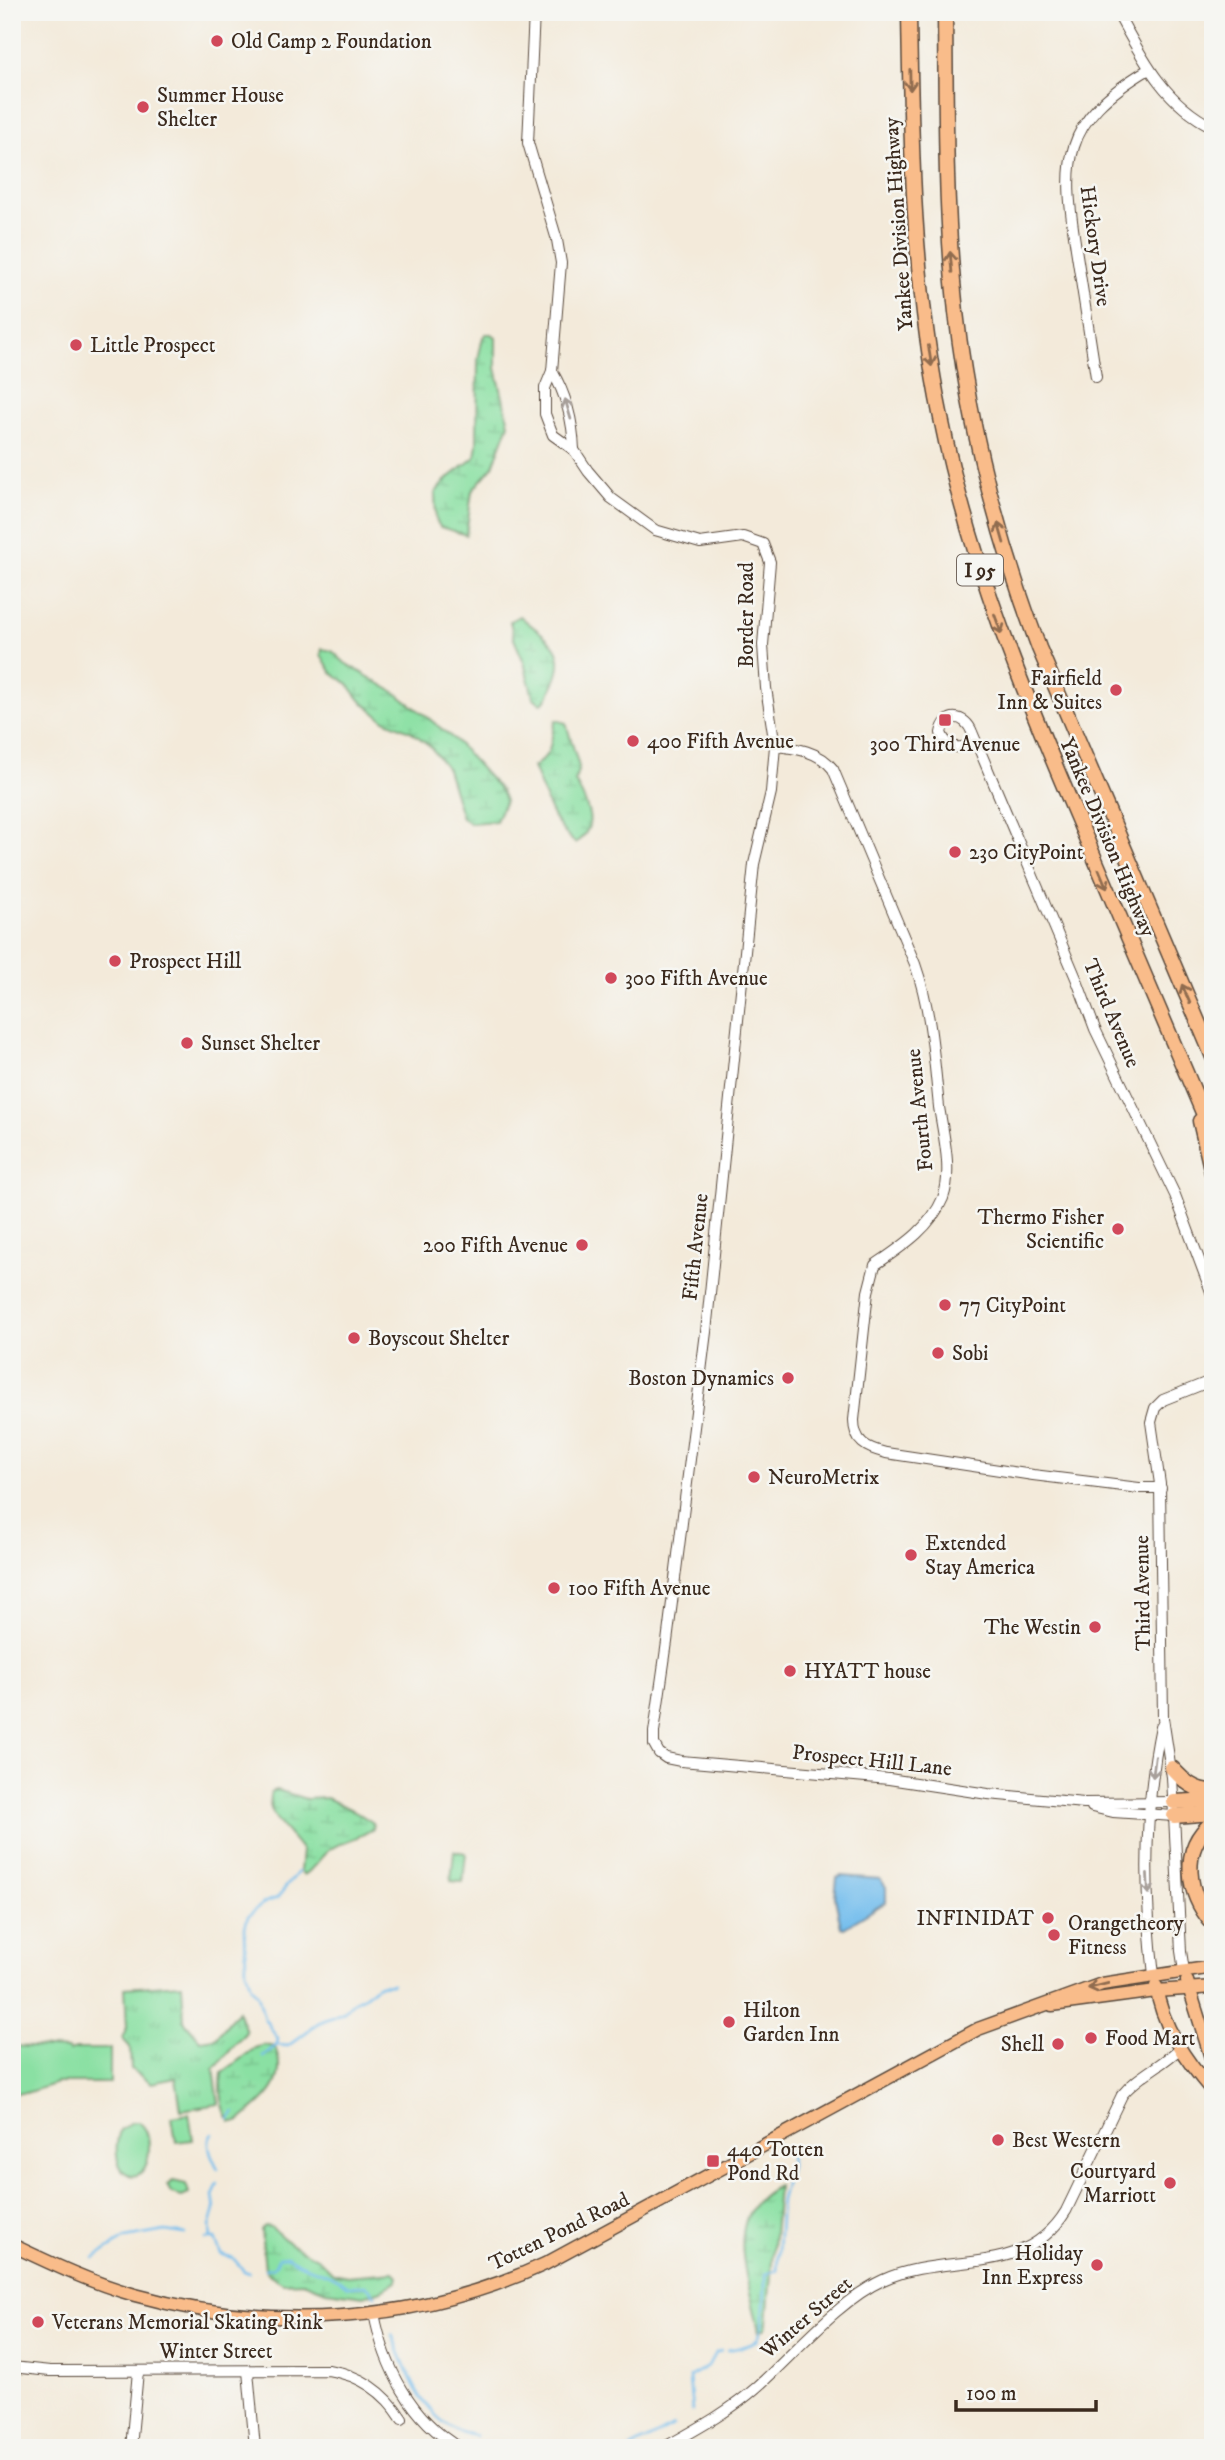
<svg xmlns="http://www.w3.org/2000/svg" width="1225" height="2460" viewBox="0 0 1225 2460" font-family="'IM FELL DW Pica',serif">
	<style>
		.grass { fill: url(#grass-tufts); stroke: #628560; stroke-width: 2 }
		.wetland { fill: url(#wetland-marsh); stroke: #628560; stroke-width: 2 }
		.park { fill: #8ae0a3; stroke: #628560; stroke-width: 2 }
		.water { fill: #74beed; stroke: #587486; stroke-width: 2 }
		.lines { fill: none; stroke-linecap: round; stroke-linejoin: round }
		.stream { stroke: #74beed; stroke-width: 2.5 }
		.minor-casing { stroke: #57473a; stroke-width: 12 }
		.major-casing { stroke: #57473a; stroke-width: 15 }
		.highway-casing { stroke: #57473a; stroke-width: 17 }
		.minor { stroke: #fff; stroke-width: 10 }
		.major { stroke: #f9bc8a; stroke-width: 12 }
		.highway { stroke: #f9bc8a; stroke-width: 14 }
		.oneway { stroke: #906c4f }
		.oneway2 { stroke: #a79f9a }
		.poi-dot { fill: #d1495b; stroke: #f6f6f2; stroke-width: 2.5 }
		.labels { text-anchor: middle; stroke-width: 5; stroke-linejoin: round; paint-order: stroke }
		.shield { fill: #f6f6f2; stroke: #73675e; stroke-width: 2 }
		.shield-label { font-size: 19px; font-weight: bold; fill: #3b2a1e }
		.poi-label { font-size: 21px; fill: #3b2a1e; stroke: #f6f6f2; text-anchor: start }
		.street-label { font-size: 21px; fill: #3b2a1e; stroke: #f6f6f2 }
	</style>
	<defs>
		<pattern id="grass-tufts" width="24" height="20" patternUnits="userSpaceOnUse" patternTransform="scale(1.75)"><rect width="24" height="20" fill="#8ae0a3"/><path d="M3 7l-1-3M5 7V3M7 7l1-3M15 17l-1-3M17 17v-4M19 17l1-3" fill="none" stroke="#78c08c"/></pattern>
		<pattern id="wetland-marsh" width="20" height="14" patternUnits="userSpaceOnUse" patternTransform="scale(1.75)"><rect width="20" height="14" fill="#8ae0a3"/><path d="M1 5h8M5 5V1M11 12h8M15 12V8" fill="none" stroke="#78c08c"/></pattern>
	</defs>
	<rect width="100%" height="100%" fill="#f6f6f2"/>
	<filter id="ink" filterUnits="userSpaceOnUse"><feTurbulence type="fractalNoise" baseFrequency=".0143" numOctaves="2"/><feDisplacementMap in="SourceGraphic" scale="14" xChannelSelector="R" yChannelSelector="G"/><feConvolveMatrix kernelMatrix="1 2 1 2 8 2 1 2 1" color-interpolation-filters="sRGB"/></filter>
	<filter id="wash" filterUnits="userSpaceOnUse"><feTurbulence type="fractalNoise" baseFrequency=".00686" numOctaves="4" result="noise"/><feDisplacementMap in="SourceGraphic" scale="28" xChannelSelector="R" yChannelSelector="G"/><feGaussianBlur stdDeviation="1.57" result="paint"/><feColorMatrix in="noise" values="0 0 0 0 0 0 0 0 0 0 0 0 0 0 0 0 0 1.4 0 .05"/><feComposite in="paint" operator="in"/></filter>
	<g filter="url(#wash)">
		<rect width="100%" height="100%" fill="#f3eada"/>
		<polygon class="grass" points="182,1984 184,2021 200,2040 216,2038 238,2011 246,2032 214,2069 219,2104 181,2110 176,2078 151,2083 131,2069 130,2047 122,2038 127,2027 125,1988"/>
		<g class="wetland">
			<polygon points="486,334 492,334 496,337 496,368 509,424 493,466 472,491 466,535 440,527 436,520 435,493 445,481 475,457 477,444 478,359 483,337"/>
			<path d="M520,616C544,638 572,646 553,685C550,692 548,700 541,704L533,697L524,662L514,639L510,621Z"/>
			<polygon points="322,649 332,651 345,663 396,693 426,716 455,740 501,791 505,801 496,821 470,823 462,818 447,769 430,746 412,732 384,720 360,700 348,684 332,673 321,655"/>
			<path d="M556,720L566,723L579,767L575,781C585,802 602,826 575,843C549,821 546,797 533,767C556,752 548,742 556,720Z"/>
			<path d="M277,1790L306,1799L327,1798L356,1812L372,1822L373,1828C361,1839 341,1840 328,1851C318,1859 314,1869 304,1875L300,1871L302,1851C291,1833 263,1815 271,1792Z"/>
			<path d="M264,2045L275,2047C290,2085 262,2101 238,2122H231C221,2110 220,2089 222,2073L255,2048Z"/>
			<path d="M778,2186L767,2323L766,2328L759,2331C750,2282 718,2215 778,2186Z"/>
			<polygon points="265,2226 271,2227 290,2244 319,2259 333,2273 347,2276 394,2272 398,2276 397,2281 384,2289 364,2296 326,2291 303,2282 283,2283 270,2275 265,2269 261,2230"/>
		</g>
		<g class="park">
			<polygon points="454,1851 466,1853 463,1882 451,1881"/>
			<polygon points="12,2046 68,2049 69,2051 76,2049 110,2049 110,2083 57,2083 26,2093 12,2093"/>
			<polygon points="189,2114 193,2140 176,2142 172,2117"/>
			<path d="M132,2122H139C147,2128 149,2137 149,2147C149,2194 104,2179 120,2130Z"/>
			<polygon points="173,2181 186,2184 189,2193 182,2196 171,2193 167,2185"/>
		</g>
		<polygon class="water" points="841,1876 880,1879 886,1887 886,1902 844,1928 841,1927 835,1898 837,1878"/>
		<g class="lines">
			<g class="stream">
				<polyline points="277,2045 288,2046 318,2023 344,2012 354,2001 366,1995 377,1985 393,1984"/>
				<polyline points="263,2056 277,2045 278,2039 264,2018 258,1995 251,1987 246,1970 245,1927 248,1916 264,1903 277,1898 298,1872"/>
				<polyline points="229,2119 235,2112"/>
				<path d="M212,2133C204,2143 213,2159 218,2169"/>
				<polyline points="206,2239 215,2239 221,2254 233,2258 244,2271 250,2273"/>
				<polyline points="211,2239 210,2226 215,2210 213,2196 218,2183"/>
				<polyline points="94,2258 125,2238 165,2231 185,2234"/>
				<path d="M265,2269L274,2267L279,2257L287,2256C305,2270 331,2271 348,2286L366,2285L375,2295"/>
				<path d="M392,2335C408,2372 419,2413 460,2432C465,2434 470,2434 476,2436"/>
				<path d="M728,2350C736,2348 750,2347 756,2341C765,2332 765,2289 765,2274L777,2270L781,2200L790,2166L789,2149"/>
				<polyline points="692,2411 689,2377 708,2366 715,2353 721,2351"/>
				<polyline points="631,2448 673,2426"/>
			</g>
		</g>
	</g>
	<g filter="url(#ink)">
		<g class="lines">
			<defs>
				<g id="minor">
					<polyline points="534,12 528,143 557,240 561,263 552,371 545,388 545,414 553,435 574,450 588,471 611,498 655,530 700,543 743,537 763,544 770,562 763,645 766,688 775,746 771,792 754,864 706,1332 667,1642 654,1732 654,1744 659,1753 666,1758 681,1761 889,1779 988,1794 1084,1803 1174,1802"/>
					<path d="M1117,12C1142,58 1164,103 1213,127"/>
					<path d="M552,371C567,396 573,421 574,450"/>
					<path d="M1096,377C1090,336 1083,296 1077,255C1062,161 1060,122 1149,69"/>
					<path d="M977,743C961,749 948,751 941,733C945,712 965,714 972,732L1076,978L1095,1029L1175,1195L1213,1297"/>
					<path d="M775,746C796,748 819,751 833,769L915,964C931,1009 934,1059 939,1107C943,1134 953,1171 943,1198C930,1229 901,1247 875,1265L868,1292L854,1420C854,1442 866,1448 886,1453L1033,1475L1139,1488H1161"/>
					<polyline points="1092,1807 1113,1812 1174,1816"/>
					<polyline points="1184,1971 1181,1951 1172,1777 1163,1718 1160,1484 1151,1422 1155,1408 1163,1400 1213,1380"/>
					<path d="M1154,1975C1144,1892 1144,1808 1161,1726"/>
					<path d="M374,2313C384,2366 411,2420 460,2448"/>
					<path d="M12,2367L50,2371L328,2370C360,2375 385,2392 402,2419"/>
					<polyline points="248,2371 255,2448"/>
					<polyline points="131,2448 138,2371"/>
					<path d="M663,2448C695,2430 729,2412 757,2387C794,2354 839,2300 883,2280C945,2251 1024,2280 1066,2211L1122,2095C1138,2075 1162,2066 1180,2048"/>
				</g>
				<g id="major">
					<polyline points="1187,1981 1213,2064"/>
					<path d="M1156,1986C1162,2027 1186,2061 1213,2092"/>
					<polyline points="1052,2005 1156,1991 1213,1987"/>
					<path d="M12,2245C52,2264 92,2283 135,2295C270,2333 418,2323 545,2264L978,2029L1102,1984L1213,1967"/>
				</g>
				<g id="highway">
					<path d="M909,12C911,149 913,284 941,418C970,563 1025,696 1083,831C1126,933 1170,1034 1213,1136"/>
					<path d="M945,12C946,102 945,193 953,282C964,408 995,531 1039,648L1213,1057"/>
					<polyline points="1200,1121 1213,1177"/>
					<path d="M1172,1768C1184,1781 1194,1791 1213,1791"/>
					<polyline points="1174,1802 1213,1800"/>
					<polyline points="1174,1816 1213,1813"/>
					<path d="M1213,1822C1179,1849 1187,1894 1213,1924"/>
				</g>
			</defs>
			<use href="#minor" class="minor-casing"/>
			<use href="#major" class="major-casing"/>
			<use href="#highway" class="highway-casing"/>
			<use href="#minor" class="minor"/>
			<use href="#major" class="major"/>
			<use href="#highway" class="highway"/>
		</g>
		<defs><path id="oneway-shaft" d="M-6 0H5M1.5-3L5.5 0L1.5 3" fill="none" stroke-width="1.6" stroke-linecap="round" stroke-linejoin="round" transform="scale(1.75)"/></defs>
		<g class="oneway">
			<use href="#oneway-shaft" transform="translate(910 80) rotate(89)"/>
			<use href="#oneway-shaft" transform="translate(951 262) rotate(-95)"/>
			<use href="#oneway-shaft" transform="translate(930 356) rotate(81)"/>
			<use href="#oneway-shaft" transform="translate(1001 533) rotate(-106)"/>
			<use href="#oneway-shaft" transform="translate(998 624) rotate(70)"/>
			<use href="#oneway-shaft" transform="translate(1103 879) rotate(67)"/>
			<use href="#oneway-shaft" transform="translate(1186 994) rotate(-113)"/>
			<use href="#oneway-shaft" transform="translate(1098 1986) rotate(166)"/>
		</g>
		<g class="oneway2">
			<use href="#oneway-shaft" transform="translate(568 409) rotate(-106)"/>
			<use href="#oneway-shaft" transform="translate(1154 1767) rotate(97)"/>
			<use href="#oneway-shaft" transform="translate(1148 1884) rotate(87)"/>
		</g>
	</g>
	<g class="poi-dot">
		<circle cx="217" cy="41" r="7"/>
		<circle cx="143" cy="107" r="7"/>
		<circle cx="76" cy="345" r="7"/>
		<circle cx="1116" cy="690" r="7"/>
		<rect x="938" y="713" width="14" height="14" rx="3.5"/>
		<circle cx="633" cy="741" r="7"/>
		<circle cx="955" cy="852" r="7"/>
		<circle cx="115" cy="961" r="7"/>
		<circle cx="611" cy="978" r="7"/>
		<circle cx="187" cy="1043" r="7"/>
		<circle cx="1118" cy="1229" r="7"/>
		<circle cx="582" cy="1245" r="7"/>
		<circle cx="945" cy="1305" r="7"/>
		<circle cx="354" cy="1338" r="7"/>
		<circle cx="938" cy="1353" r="7"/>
		<circle cx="788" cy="1378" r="7"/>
		<circle cx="754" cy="1477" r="7"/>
		<circle cx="911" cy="1555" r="7"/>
		<circle cx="554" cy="1588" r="7"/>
		<circle cx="1095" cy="1627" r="7"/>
		<circle cx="790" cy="1671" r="7"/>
		<circle cx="1048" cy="1918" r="7"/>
		<circle cx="1054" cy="1935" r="7"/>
		<circle cx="729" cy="2022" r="7"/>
		<circle cx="1091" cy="2038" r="7"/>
		<circle cx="1058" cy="2044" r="7"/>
		<circle cx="998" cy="2140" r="7"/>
		<rect x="706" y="2154" width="14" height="14" rx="3.5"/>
		<circle cx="1170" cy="2183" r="7"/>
		<circle cx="1097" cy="2265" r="7"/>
		<circle cx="38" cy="2322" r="7"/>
	</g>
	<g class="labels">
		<rect class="shield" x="957" y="554.5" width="46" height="31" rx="5"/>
		<g class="shield-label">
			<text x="980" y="577">I 95</text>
		</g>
		<g class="poi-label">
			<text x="231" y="48">Old Camp 2 Foundation</text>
			<text x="157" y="102">Summer House<tspan x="157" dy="24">Shelter</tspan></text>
			<text x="90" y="352">Little Prospect</text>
			<text x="1102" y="685" text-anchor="end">Fairfield<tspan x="1102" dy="24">Inn &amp; Suites</tspan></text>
			<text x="647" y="748">400 Fifth Avenue</text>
			<text x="945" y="751" text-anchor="middle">300 Third Avenue</text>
			<text x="969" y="859">230 CityPoint</text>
			<text x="129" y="968">Prospect Hill</text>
			<text x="625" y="985">300 Fifth Avenue</text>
			<text x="201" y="1050">Sunset Shelter</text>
			<text x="1104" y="1224" text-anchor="end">Thermo Fisher<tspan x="1104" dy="24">Scientific</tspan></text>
			<text x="568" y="1252" text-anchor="end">200 Fifth Avenue</text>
			<text x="959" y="1312">77 CityPoint</text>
			<text x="368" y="1345">Boyscout Shelter</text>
			<text x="952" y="1360">Sobi</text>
			<text x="774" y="1385" text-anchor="end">Boston Dynamics</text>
			<text x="768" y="1484">NeuroMetrix</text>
			<text x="925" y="1550">Extended<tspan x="925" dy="24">Stay America</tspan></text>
			<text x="568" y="1595">100 Fifth Avenue</text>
			<text x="1081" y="1634" text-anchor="end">The Westin</text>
			<text x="804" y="1678">HYATT house</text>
			<text x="1034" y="1925" text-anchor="end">INFINIDAT</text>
			<text x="1068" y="1930">Orangetheory<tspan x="1068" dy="24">Fitness</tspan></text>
			<text x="743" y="2017">Hilton<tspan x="743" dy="24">Garden Inn</tspan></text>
			<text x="1105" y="2045">Food Mart</text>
			<text x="1044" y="2051" text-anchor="end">Shell</text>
			<text x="1012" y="2147">Best Western</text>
			<text x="727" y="2156">440 Totten<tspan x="727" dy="24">Pond Rd</tspan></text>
			<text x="1156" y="2178" text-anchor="end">Courtyard<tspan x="1156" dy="24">Marriott</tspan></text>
			<text x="1083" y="2260" text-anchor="end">Holiday<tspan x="1083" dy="24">Inn Express</tspan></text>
			<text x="52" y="2329">Veterans Memorial Skating Rink</text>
		</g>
		<g class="street-label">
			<text transform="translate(898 224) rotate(-94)" y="7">Yankee Division Highway</text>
			<text transform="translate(1096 246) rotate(82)" y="7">Hickory Drive</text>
			<text transform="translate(746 615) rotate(-90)" y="7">Border Road</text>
			<text transform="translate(1108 837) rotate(67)" y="7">Yankee Division Highway</text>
			<text transform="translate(1112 1013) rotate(67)" y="7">Third Avenue</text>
			<text transform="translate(919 1110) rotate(-96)" y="7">Fourth Avenue</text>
			<text transform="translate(695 1247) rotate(-84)" y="7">Fifth Avenue</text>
			<text transform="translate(1142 1593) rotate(-91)" y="7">Third Avenue</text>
			<text transform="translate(872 1760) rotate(6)" y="7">Prospect Hill Lane</text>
			<text transform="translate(559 2231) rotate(-26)" y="7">Totten Pond Road</text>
			<text transform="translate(806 2317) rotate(-41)" y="7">Winter Street</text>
			<text x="216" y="2358">Winter Street</text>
		</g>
	</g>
	<rect width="1225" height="2460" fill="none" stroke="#f6f6f2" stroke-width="42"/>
	<path d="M956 2400v10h140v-10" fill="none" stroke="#3b2a1e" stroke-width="3.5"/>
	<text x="966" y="2400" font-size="21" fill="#3b2a1e" stroke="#f6f6f2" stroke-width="5" paint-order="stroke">100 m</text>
</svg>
